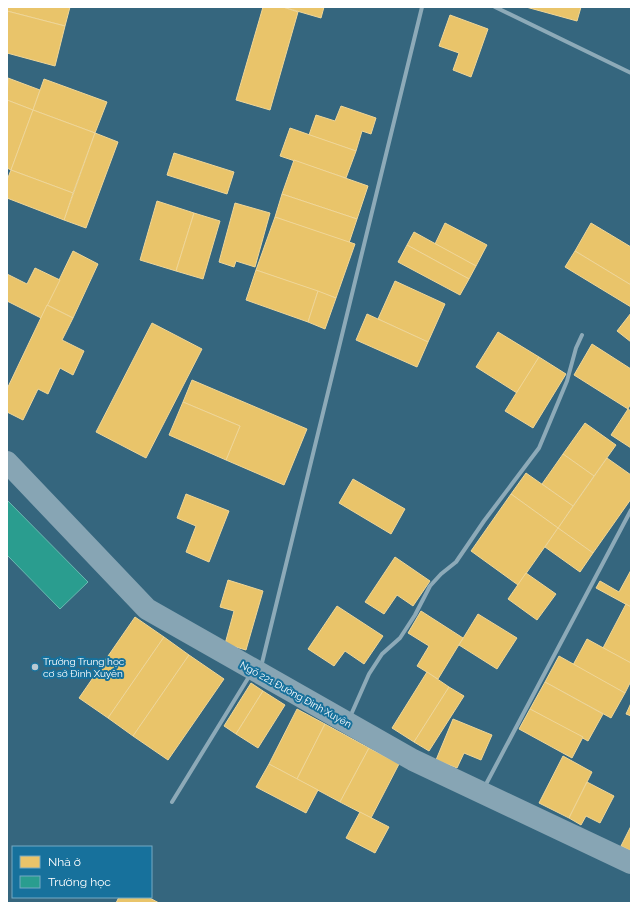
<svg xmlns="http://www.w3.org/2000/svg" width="638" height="910" viewBox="0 0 638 910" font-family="Raleway,sans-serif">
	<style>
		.homes { fill: #e9c46a; stroke: #f0d697 }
		.schools { fill: #2a9d8f; stroke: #6abab1 }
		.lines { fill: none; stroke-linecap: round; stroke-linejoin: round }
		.street { stroke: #8daab8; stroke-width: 4 }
		.secondary { stroke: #87a5b4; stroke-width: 22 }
		.poi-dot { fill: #b8c9d2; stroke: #17719c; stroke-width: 1.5 }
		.labels { text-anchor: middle; stroke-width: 4; stroke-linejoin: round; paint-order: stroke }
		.poi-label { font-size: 10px; fill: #fff; stroke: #17719c; text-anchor: start }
		.street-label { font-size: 10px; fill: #fff; stroke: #17719c }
	</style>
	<rect width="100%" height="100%" fill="#35667e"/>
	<g class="homes">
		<polygon points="7,7 70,7 65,26 7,11"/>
		<polygon points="263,7 283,7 298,12 270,110 236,100"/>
		<polygon points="283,7 324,7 321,18"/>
		<polygon points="526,7 581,7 577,21"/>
		<polygon points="7,11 65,26 55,66 7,53"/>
		<polygon points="450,15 488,29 471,77 453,70 459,53 439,46"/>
		<polygon points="8,78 40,90 33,110 7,100"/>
		<polygon points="44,79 107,102 95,133 33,110"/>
		<polygon points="7,100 33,110 11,170 7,168"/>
		<polygon points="341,106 376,118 371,134 362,131 356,151 309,135 316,115 335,121"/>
		<polygon points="33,110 95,133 73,193 11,170"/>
		<polygon points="290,128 356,151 346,178 280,156"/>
		<polygon points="95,133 118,142 86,228 64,220"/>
		<polygon points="174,153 234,172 227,194 167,175"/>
		<polygon points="294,160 368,186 357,219 282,194"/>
		<polygon points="11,170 73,193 64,220 7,198 7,180"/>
		<polygon points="282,194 357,219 349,243 275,217"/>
		<polygon points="157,201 194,213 176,271 140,260"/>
		<polygon points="235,203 270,213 255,267 236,261 234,267 219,262"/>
		<polygon points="194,213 220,221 203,279 176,271"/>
		<polygon points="275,217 355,244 336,298 256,270"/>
		<polygon points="445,223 487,245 476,266 435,244"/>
		<polygon points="591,223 631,247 631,285 575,251"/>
		<polygon points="414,232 476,266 469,279 407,245"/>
		<polygon points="407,245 469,279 460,295 398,262"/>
		<polygon points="73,251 98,264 73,318 47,305"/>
		<polygon points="575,251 631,285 631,307 565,267"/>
		<polygon points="35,268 60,280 41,318 7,301 7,274 27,284"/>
		<polygon points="256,270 318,291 308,322 246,300"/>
		<polygon points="395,281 445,304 428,342 378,319"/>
		<polygon points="318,291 336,298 325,329 308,322"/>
		<polygon points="47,305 73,318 62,340 84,351 73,375 60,368 48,394 38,389 23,420 7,412 7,389"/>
		<polygon points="631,313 631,342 617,331"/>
		<polygon points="367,314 428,342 417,367 356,340"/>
		<polygon points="152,323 202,349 146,458 96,432"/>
		<polygon points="498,332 539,357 517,393 476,367"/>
		<polygon points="592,344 631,369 631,403 628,409 574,375"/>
		<polygon points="539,357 566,374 533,428 505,411"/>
		<polygon points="192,380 307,429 284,485 226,460 240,426 183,402"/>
		<polygon points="183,402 240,426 226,460 169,435"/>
		<polygon points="628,409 631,411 631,448 611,435"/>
		<polygon points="585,423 616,445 594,476 563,454"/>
		<polygon points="563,454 594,476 573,506 542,484"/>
		<polygon points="607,458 631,475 631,499 593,553 558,528"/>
		<polygon points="526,473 573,506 558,528 511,494"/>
		<polygon points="353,479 405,509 391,534 339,503"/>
		<polygon points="186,494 229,511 209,562 186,552 196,526 177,518"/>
		<polygon points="511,494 558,528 518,585 471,551"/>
		<polygon points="558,528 593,553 580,572 545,547"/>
		<polygon points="395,557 430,581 413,606 397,595 384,614 365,602"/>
		<polygon points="631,570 631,607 596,588 600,581 619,592"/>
		<polygon points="526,573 556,594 537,620 508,599"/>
		<polygon points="228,580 263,591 246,650 225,644 234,611 220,607"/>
		<polygon points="626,604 631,607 631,663 603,648"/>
		<polygon points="337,606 383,636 364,664 345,651 334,666 308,649"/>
		<polygon points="421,611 463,638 438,679 417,666 429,646 408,633"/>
		<polygon points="478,614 517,638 497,669 459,645"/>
		<polygon points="135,617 164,637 108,718 79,698"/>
		<polygon points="164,637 189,655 133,736 108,718"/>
		<polygon points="587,639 631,663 631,681 625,693 573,665"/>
		<polygon points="189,655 224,679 168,760 133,736"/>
		<polygon points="559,656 625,693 611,718 545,682"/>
		<polygon points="427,672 449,687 414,742 392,728"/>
		<polygon points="545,682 603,714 588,741 530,709"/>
		<polygon points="251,683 263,691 236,734 224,726"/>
		<polygon points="449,687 464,696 429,751 414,742"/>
		<polygon points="263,691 285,705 258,748 236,734"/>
		<polygon points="631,703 631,716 626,714"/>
		<polygon points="297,709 325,724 297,779 269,764"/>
		<polygon points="530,709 583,737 572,758 519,729"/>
		<polygon points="453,719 492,735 481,760 464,753 457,768 436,760"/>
		<polygon points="325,724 369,748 340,802 297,779"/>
		<polygon points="369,748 399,764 371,818 340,802"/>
		<polygon points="563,756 592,772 569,818 539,803"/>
		<polygon points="269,764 318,790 306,813 256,787"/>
		<polygon points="587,782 614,796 600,823 586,816 581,825 569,818"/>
		<polygon points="360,812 389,827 375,853 346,838"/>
		<polygon points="631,826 631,851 621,846"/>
		<polygon points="119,897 148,897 159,903 116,903"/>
	</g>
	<polygon class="schools" points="7,500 88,582 60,609 7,555"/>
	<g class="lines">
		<g class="street">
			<polyline points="495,7 631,73"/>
			<polyline points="261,667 422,7"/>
			<polyline points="350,717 369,674 382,654 400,638 415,615 430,586 441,574 456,562 484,521 539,448 567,381 576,348 582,335"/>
			<polyline points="484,788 631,510"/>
			<polyline points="172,802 250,675"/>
		</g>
		<polyline class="secondary" points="7,462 147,609 413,760 631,863"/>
	</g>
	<circle class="poi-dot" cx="35" cy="667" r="4"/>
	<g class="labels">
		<g class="poi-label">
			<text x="43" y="665">Trường Trung học<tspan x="43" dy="12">cơ sở Đình Xuyên</tspan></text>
		</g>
		<g class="street-label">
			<text transform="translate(296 694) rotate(29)" y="4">Ngõ 221 Đường Đình Xuyên</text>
		</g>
	</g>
	<rect width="638" height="910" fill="none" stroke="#ffffff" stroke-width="16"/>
	<rect x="12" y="846" width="140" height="52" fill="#17719c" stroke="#74aac4"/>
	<rect x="20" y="856" width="20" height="12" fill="#e9c46a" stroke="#74aac4"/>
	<text x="48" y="866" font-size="12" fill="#ffffff">Nhà ở</text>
	<rect x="20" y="876" width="20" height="12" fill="#2a9d8f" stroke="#74aac4"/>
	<text x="48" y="886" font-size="12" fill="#ffffff">Trường học</text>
</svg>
